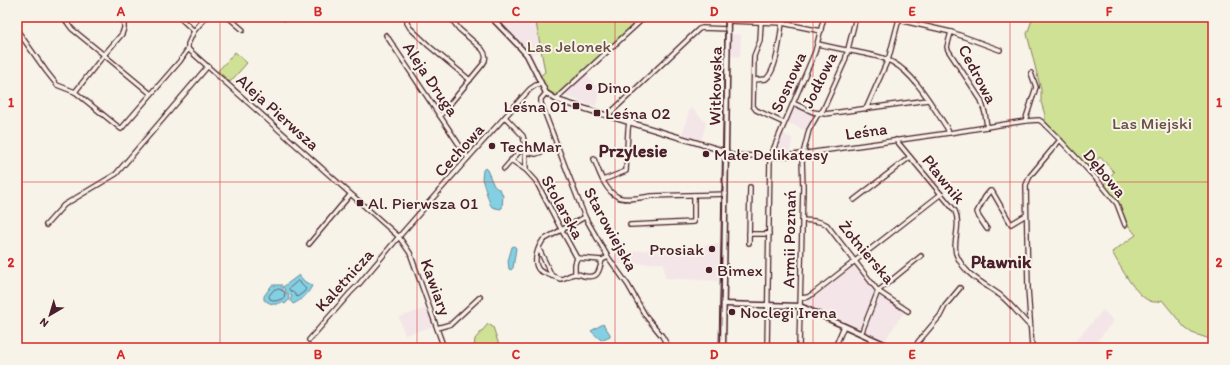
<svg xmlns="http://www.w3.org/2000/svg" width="1230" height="365" viewBox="0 0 1230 365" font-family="Itim,sans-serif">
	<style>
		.built { fill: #f4e5e8 }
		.green { fill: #cee195; stroke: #8c8060 }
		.water { fill: #83d0e3; stroke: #6c8999 }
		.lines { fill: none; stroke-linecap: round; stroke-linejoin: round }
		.shore { stroke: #616675; stroke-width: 1 }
		.minor-casing { stroke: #4a1f2b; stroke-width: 6 }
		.tertiary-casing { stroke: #4a1f2b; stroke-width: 7 }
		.minor { stroke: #f7f3e8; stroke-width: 3.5 }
		.tertiary { stroke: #f7f3e8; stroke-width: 4 }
		.rail { stroke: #4a1f2b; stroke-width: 1 }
		.grid { fill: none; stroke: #d62828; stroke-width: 1; stroke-opacity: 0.55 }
		.poi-dot { fill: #4a1f2b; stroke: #f7f3e8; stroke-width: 1.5 }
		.labels { text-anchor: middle; stroke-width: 4; stroke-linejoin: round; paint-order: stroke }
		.park-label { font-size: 17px; fill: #6b5046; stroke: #f7f3e8 }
		.street-label { font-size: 17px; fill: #4a1f2b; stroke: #f7f3e8 }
		.poi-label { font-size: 17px; fill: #4a1f2b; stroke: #f7f3e8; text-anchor: start }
		.neighbourhood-label { font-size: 18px; font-weight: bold; fill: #4a1f2b; stroke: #f7f3e8 }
		.neatline { fill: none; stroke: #d62828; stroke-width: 1.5 }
		.grid-label { font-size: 13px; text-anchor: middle; font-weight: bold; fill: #d62828 }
	</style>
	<rect width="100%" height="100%" fill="#f7f3e8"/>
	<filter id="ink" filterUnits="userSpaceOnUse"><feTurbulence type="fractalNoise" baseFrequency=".025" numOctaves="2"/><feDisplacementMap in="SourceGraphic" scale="8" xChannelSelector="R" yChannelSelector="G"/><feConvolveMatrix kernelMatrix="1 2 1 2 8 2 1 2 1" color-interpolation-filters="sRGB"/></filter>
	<g filter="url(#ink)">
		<g class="built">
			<polygon points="494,17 536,17 543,50 531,55 514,36"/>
			<polygon points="731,34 741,35 740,57 731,56"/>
			<polygon points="586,75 600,90 596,106 567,97 566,94"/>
			<polygon points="797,107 815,115 808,132 787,122 794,108"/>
			<polygon points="690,108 694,110 706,123 701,141 682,136"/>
			<polygon points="781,133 792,138 790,151 771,153"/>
			<polygon points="719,244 718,281 665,278 664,263 617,264 612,257 621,253 677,246"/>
			<polygon points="853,267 858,268 873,289 874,294 861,329 805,305 806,302 811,298 814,297"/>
			<polygon points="883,296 905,311 885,340 865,331 878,297"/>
			<polygon points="428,308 434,326 405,335 399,317"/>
			<polygon points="1103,310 1114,321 1091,348 1069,348"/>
		</g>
		<g class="green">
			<polygon points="535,17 641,17 557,96 545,89 540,76 545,72"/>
			<path d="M1033,17H1213V340L1192,333L1185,328L1162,300C1160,301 1158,302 1156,302C1139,304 1119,264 1112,252L1136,235L1128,225L1118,203L1104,184L1114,172L1100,157L1089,169L1045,121V115L1041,102V90L1027,34Z"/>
			<polygon points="235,52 247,63 230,82 218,71"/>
			<polygon points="488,324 493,327 500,348 474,348 475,339"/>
		</g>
		<g class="water">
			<polygon points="485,168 487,170 494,186 498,189 500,189 503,196 502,208 500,209 492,207 490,204 482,179 483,170"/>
			<polygon points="514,246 516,248 513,268 511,270 509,269 508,261 512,247"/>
			<path d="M299,275L304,281L312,286C307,295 302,300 293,304L290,300L292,296L288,294L283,287Z"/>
			<path d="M272,285H282V289L289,297L288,301L285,304L282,302C275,306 271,304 264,300V296Z"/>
			<polygon points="603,324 610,334 610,336 601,340 591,331"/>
		</g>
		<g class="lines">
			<g class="shore">
				<polygon points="298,281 306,289 304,292 297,297 294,293 290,291 289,289"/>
				<polygon points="275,289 279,289 285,292 284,298 276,301 270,299 269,296"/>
			</g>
			<defs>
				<g id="minor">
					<polyline points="63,17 72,29 104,55 122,34 124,28 124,17"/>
					<polyline points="179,17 194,31"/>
					<polyline points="228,17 243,30"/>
					<polyline points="282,17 284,18"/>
					<polyline points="407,17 407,23 410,28 429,46 470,80"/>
					<polyline points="895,17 903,21 951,32 1000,50"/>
					<polyline points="728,21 782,23 821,31"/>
					<polyline points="761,22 760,41 754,56 753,106 756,110 784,123"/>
					<polyline points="17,30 46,71 57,85 75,92 104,55 151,94"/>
					<polyline points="951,32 947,47 948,50 981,100 985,113 987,127"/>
					<polyline points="386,35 468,158"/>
					<path d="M818,44C831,47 844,50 857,52C869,55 882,56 892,62C915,74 933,107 947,128L949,133"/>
					<polyline points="188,49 399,237 410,253 444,348"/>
					<path d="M754,80L766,79C777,70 780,37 782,23"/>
					<polyline points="75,92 121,129 180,61 188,49 188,44 194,31 206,17"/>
					<polyline points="546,93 541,99 541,103 567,171 585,217 608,257 628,285 645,315 662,336 669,348"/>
					<polyline points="557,100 561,94 645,17"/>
					<polyline points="793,103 813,112 825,114 928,100"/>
					<polyline points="866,109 889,57 899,19"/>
					<path d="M440,116L483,64C487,59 486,54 482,49L459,29L450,17"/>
					<polyline points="607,116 699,29 702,28 728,29"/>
					<polyline points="505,117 523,136 525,145 526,170 536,181 561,229 577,258 575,264 575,274"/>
					<polyline points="1025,121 1036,87 1031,73"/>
					<path d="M896,140L955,211C962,226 951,245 957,256C966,276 984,283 1000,295C1011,304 1020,316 1030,326"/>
					<polyline points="525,152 536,154 557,146"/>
					<polyline points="727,152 731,155 779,157 949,133 1025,121 1039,120 1042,122 1060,140 1101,184 1117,204 1125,225"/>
					<path d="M594,159C599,172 605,191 618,197C626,201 643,197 652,196C677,195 701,195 726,194"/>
					<polyline points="511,160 526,170"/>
					<polyline points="504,169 525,145"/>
					<polyline points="603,180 626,171 628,130 629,122"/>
					<polyline points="854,200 910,157"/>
					<path d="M585,217L543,240C538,247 532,262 539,270C544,274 554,276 560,279C565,279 570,274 575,274C578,274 582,275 584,276C599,279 599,271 602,260L608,257"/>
					<path d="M802,220C811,221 820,220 827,225L878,291L908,311"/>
					<polyline points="46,225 64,205 116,174 208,66"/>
					<polyline points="630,225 694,222 694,195"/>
					<polyline points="987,229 979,217 977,212 985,197 990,191 992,191 1011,224 1026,215"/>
					<polyline points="749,234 769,234"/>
					<polyline points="749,243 750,187"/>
					<polyline points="309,244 350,195"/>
					<polyline points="539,249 552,276"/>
					<polyline points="577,258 602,260"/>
					<polyline points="801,298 808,297 814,293 941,194"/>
					<polyline points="437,328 451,324 480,297"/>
					<polyline points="861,334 878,291 921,256"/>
					<polyline points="309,340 350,293 359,284 403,232 468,158 530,89 536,85 541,84"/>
					<polyline points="767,348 770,157 815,52 824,17"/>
					<polyline points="799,348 803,188 802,158 809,130 817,116 823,110 845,61 856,17"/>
					<polyline points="836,348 836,345 844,326"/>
					<polyline points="868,348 872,339"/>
					<polyline points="915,348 918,342 940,316 945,306 960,288"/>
					<polyline points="1032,348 1028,288 1026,185 1030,176 1060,140"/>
				</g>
				<g id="tertiary">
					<polyline points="491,17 517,44 527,55 546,93 557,100 576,106 724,151 727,152"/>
					<polyline points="724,304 800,306 893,348"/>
					<polyline points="723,348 728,17"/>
				</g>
			</defs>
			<use href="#minor" class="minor-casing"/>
			<use href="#tertiary" class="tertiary-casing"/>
			<use href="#minor" class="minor"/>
			<use href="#tertiary" class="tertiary"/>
			<polyline class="rail" points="719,348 725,17"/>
		</g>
	</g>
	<path class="grid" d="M220,17V348M417,17V348M615,17V348M813,17V348M1010,17V348M17,182H1213"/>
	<g class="poi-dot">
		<circle cx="589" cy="87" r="4"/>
		<rect x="572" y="102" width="8" height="8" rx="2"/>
		<rect x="593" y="109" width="8" height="8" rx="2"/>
		<circle cx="492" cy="146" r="4"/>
		<circle cx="706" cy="154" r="4"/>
		<rect x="356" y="199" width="8" height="8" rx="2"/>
		<circle cx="712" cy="249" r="4"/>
		<circle cx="709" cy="270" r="4"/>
		<circle cx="732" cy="312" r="4"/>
	</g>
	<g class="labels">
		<g class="park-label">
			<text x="569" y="52">Las Jelonek</text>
			<text x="1152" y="129">Las Miejski</text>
		</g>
		<g class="street-label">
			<text transform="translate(978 74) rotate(62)" y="6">Cedrowa</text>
			<text transform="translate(431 79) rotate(56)" y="6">Aleja Druga</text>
			<text transform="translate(819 80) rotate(-64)" y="6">Jodłowa</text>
			<text transform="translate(788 82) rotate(-66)" y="6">Sosnowa</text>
			<text transform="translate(715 86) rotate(-89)" y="6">Witkowska</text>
			<text transform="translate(278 112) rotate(42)" y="6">Aleja Pierwsza</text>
			<text transform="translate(866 131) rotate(-8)" y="6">Leśna</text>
			<text transform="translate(459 150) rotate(-48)" y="6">Cechowa</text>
			<text transform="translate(1105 173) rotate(50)" y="6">Dębowa</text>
			<text transform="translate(944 179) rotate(51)" y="6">Pławnik</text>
			<text transform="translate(563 207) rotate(61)" y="6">Stolarska</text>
			<text transform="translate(611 229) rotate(61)" y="6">Starowiejska</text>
			<text transform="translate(789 239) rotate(-89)" y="6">Armii Poznań</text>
			<text transform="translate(867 252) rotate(50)" y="6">Żołnierska</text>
			<text transform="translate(344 280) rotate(-48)" y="6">Kaletnicza</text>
			<text transform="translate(436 287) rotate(70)" y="6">Kawiary</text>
		</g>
		<g class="poi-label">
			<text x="597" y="93">Dino</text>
			<text x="568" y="112" text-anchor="end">Leśna 01</text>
			<text x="605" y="119">Leśna 02</text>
			<text x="500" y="152">TechMar</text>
			<text x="714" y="160">Małe Delikatesy</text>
			<text x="368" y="209">Al. Pierwsza 01</text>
			<text x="704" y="255" text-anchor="end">Prosiak</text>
			<text x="717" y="276">Bimex</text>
			<text x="740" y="318">Noclegi Irena</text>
		</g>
		<g class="neighbourhood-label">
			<text x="633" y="157">Przylesie</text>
			<text x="1001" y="268">Pławnik</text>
		</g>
	</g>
	<rect width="1230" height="365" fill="none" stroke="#f7f3e8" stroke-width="44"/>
	<g transform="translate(50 315) rotate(218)" stroke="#f7f3e8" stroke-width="3" paint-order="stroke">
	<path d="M0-3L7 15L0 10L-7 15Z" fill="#4a1f2b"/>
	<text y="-6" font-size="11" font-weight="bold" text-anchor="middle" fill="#4a1f2b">N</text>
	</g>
	<rect x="22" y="22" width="1186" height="321" class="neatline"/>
	<g class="grid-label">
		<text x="121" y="16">A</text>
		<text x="318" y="16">B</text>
		<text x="516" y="16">C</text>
		<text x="714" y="16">D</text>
		<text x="912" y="16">E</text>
		<text x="1109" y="16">F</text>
		<text x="11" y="107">1</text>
		<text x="1219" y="107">1</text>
		<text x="11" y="267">2</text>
		<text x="1219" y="267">2</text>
		<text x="121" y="359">A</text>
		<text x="318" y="359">B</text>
		<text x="516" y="359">C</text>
		<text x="714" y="359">D</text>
		<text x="912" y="359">E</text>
		<text x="1109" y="359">F</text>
	</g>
</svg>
